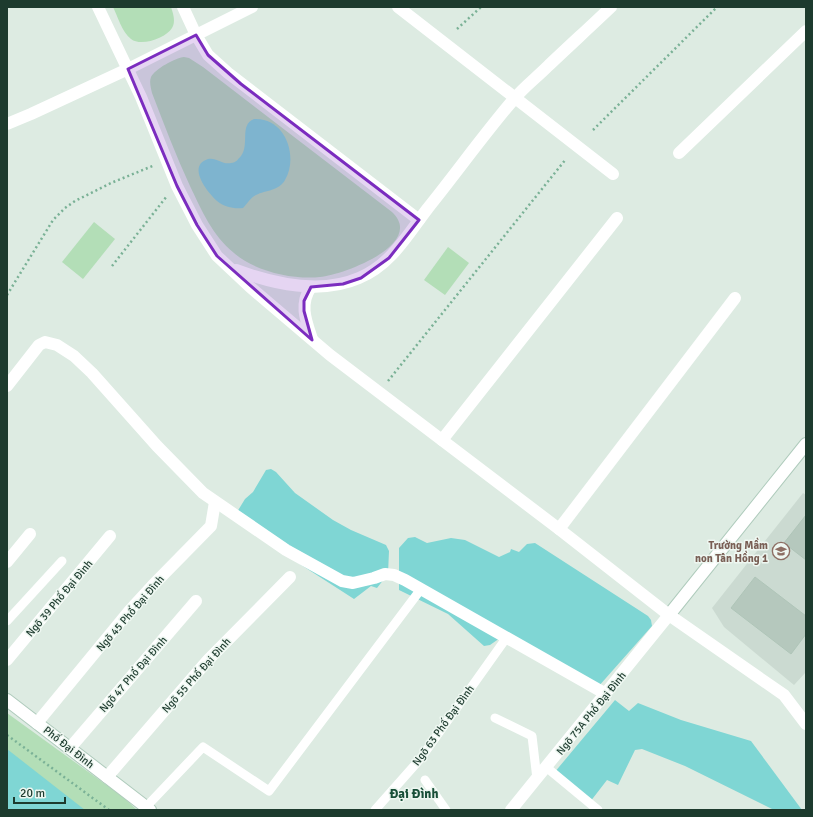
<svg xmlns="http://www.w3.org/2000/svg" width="813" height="817" viewBox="0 0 813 817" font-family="Signika,sans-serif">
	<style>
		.built { fill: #cbdad1 }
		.green { fill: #b3deb7 }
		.water { fill: #7fd6d4 }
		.building { fill: #b5c8bd; stroke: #afc5b8 }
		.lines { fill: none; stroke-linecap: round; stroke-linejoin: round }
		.secondary-casing { stroke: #afcbbc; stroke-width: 14 }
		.path { stroke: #7ab196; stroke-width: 2.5; stroke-dasharray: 2 3; stroke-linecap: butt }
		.lane { stroke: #fff; stroke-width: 9 }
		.street { stroke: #fff; stroke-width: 12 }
		.secondary { stroke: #fff; stroke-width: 12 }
		.marked { fill: #7b2cbf; fill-opacity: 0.2; stroke: #7b2cbf; stroke-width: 3; stroke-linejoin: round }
		.labels { text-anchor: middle; stroke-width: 3; stroke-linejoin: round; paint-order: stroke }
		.education-label { font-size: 11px; font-weight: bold; fill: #785e54; stroke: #eef7f1; text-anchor: end }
		.street-label { font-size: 11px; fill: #1d3b2e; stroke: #eef7f1 }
		.quarter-label { font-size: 13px; font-weight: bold; fill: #184f38; stroke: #eef7f1 }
	</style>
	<rect width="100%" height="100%" fill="#ddebe2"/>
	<polygon class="built" points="803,493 806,495 806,672 794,685 724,627 712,608"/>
	<g class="green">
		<path d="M113,7H171C173,13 176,22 172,28C166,38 141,47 131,39C122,32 118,17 113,7Z"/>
		<path d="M184,57L189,58L203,67L392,212C426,244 343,275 320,277C293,280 254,271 234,253C212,235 202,211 190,186C176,156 164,124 152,93C151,88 149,82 151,77C155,69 175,58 184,57Z"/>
		<polygon points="94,222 115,239 83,279 62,262"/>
		<polygon points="448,247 469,263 445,295 424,280"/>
		<polygon points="7,713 123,797 137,810 7,810"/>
	</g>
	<g class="water">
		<path d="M254,119C285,117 299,156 285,180C279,191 266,190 256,195C250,198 247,204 243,208C234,209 224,207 217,201C208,193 186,166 208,159C216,157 223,165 231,163C236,163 238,159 241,156C250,144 239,125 254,119Z"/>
		<polygon points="271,469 276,472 295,493 333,520 351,530 386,545 389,551 388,574 377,588 371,586 354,599 264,541 234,517 245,499 253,492 266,470"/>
		<polygon points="415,537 427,543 451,538 465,540 499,557 510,552 511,549 519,552 527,544 535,543 648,616 651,620 652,626 598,687 500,638 490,645 484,646 448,614 399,590 399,548 408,538"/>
		<polygon points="615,700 629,711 638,703 681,720 751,741 802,810 774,810 685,766 642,749 635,750 618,785 607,780 590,802 554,773"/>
		<polygon points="7,749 85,810 7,810"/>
	</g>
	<g class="building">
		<polygon points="806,515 806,560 784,543"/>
		<polygon points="755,577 806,616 806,634 791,654 731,608"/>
	</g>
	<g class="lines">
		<defs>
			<g id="secondary">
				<polyline points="669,615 806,444"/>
				<polyline points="7,700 150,810"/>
			</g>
		</defs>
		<use href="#secondary" class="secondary-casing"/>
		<g class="path">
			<polyline points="457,29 481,7"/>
			<polyline points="593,130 717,7"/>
			<polyline points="112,266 167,196"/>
			<polyline points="7,295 53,220 65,208 75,201 111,183 155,165"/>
			<polyline points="388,381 566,159"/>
			<polyline points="7,735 109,810"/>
		</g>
		<g class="lane">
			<polyline points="7,621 62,561"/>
			<polyline points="495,718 532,736 537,779"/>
			<polyline points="546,767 598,810"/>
			<polyline points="425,780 446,810"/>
			<polyline points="146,807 203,747 269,791 421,589"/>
			<polyline points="375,810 421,758 507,637"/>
		</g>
		<g class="street">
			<polyline points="98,7 141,97 177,186 197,225 217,256 250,287 330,355 559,529 669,615 784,695 806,724"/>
			<polyline points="183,7 196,35 208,55 228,73 419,220"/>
			<polyline points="398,7 613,174"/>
			<polyline points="7,124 31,114 128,69 252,7"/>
			<polyline points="679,153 806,31"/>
			<path d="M236,270C274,284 320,295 359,278C391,265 408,234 428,208C457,172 484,134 514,99C524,87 536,78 547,67C568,47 590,27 611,7"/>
			<path d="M311,287C299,304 306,321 312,339"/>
			<polyline points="7,386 39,345 45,342 57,345 74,356 92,373 157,446 203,493 286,550 342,581 353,583 374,578 385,574 394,575 405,580 606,694"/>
			<polyline points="442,440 617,218"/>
			<polyline points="559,529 735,298"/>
			<polyline points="7,562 30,534"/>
			<polyline points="7,660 110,536"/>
			<polyline points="37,723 130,610 153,585 211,526 215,502"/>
			<polyline points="70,748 196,601"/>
			<polyline points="107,777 208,660 290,577"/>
			<polyline points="511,810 669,615"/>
		</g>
		<use href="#secondary" class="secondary"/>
	</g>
	<path class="marked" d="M196,35L208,55L241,84L419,220L389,258L361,278L343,284L311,287L304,301V311L312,340L217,256L197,225L177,186L128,69Z"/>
	<defs>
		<symbol id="school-ring" viewBox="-11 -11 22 22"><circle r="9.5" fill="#eef7f1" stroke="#8d6e63" stroke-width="1.5"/><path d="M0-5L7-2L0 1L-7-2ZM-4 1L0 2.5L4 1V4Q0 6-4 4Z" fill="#8d6e63"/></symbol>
	</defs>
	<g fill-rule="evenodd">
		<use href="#school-ring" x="771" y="541" width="20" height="20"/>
	</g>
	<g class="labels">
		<g class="education-label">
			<text x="768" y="549">Trường Mầm<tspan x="768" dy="13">non Tân Hồng 1</tspan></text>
		</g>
		<g class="street-label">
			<text transform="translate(59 598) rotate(-50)" y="4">Ngõ 39 Phố Đại Đình</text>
			<text transform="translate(130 613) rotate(-49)" y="4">Ngõ 45 Phố Đại Đình</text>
			<text transform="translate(133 674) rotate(-49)" y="4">Ngõ 47 Phố Đại Đình</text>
			<text transform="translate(196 675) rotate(-48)" y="4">Ngõ 55 Phố Đại Đình</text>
			<text transform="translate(591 713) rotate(-51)" y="4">Ngõ 75A Phố Đại Đình</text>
			<text transform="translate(443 725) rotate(-54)" y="4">Ngõ 63 Phố Đại Đình</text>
			<text transform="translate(69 747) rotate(38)" y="4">Phố Đại Đình</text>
		</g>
		<g class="quarter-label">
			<text x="414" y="798">Đại Đình</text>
		</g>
	</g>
	<rect width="813" height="817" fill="none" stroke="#1d3b2e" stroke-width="16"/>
	<path d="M14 797v6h51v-6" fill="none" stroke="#1d3b2e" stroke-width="2"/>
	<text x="20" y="797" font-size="12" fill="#1d3b2e" stroke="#eef7f1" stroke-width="3" paint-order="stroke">20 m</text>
</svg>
